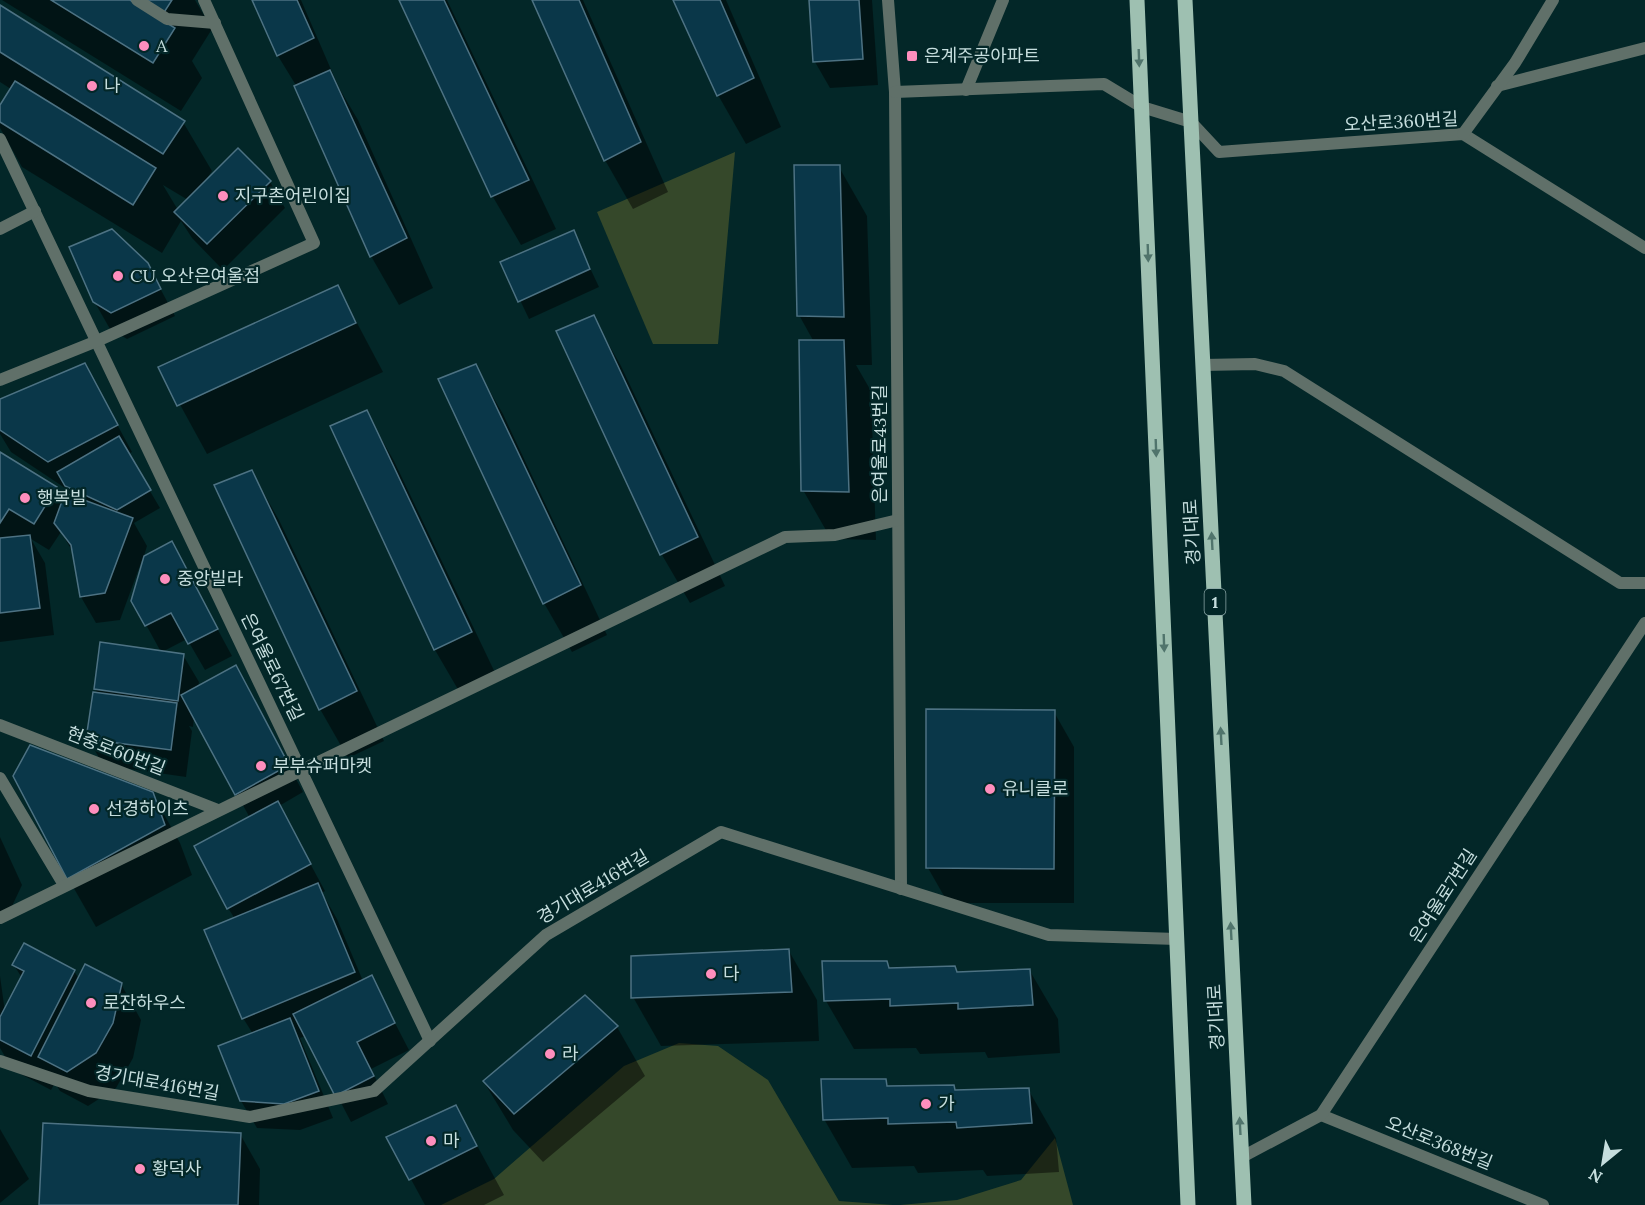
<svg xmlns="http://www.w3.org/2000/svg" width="1645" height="1205" viewBox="0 0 1645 1205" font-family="Lora,'Noto Sans KR',serif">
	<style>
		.green { fill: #35482a }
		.shadow { fill: #0007; fill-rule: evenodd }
		.building { fill: #0a3749; stroke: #4d7283; stroke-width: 1.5 }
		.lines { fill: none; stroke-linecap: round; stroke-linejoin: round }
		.service { stroke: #607069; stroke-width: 12 }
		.minor { stroke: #607069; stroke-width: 12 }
		.primary { stroke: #9ec0b1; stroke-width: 15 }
		.oneway { fill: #50746c }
		.poi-dot { fill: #fe8ebd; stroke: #032728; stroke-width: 2 }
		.labels { text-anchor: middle; stroke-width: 4.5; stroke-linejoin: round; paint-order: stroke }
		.shield { fill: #032728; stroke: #8ca7a7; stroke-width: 1.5 }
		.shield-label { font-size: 16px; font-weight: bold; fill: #c6dede }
		.poi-label { font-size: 18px; fill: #c6dede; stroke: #032728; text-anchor: start }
		.street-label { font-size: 18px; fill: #c6dede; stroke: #032728 }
	</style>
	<rect width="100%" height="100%" fill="#032728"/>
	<g class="green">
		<polygon points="735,152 718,344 653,344 597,212"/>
		<polygon points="679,1043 718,1046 768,1080 839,1201 893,1205 441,1205 494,1179 624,1066"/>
		<polygon points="1055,1138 1073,1205 900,1205 957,1200 1021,1180"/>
	</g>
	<g class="shadow">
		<polygon points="2,0 195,0 212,29 192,61 202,78 181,111"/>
		<polygon points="254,0 301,0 339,88 358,120 433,288 399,305 371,256 297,87 278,56"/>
		<polygon points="401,0 447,0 556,229 521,245 493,197"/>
		<polygon points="533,0 583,0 668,192 633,209 605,160"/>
		<polygon points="675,0 726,0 781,127 746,144 718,95"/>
		<polygon points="810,0 872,0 878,85 830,88 815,62"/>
		<path d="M0,7L183,122L212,171L205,181L270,182L285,208L223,270L192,238L181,221L162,253L22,167L0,128V108L11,89L0,82ZM163,185L188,200L178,210Z"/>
		<polygon points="839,167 867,216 872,365 856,365 871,391 876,540 831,539 803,490 814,342 799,315"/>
		<polygon points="573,232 599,287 529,319 502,262"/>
		<polygon points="147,264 175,316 127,339 110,329 94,301"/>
		<polygon points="338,287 383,372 207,454 160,368"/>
		<polygon points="593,317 621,366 725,586 690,603 662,555 558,332"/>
		<polygon points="475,366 503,414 607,635 572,652 544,603"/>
		<polygon points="99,391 132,452 128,454 160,508 134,523 147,546 143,559 171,543 232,656 205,670 187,639 162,652 183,655 199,682 198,688 250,694 303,792 279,806 325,891 322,893 337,919 363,981 371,977 409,1050 371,1069 388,1104 351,1122 306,1036 300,1038 333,1118 300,1130 257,1128 241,1101 253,1034 243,1018 235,919 228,908 250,818 194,717 193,727 189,726 192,731 186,777 103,765 88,738 98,694 95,689 161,652 133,601 145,560 142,560 120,620 96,623 81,597 74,554 61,532 49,550 31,539 45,563 54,635 0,642 0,453 56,488 63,501 73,497 67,487 65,488 11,452 0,434 0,401"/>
		<polygon points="366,412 394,461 499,681 463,698 435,650 332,427"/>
		<polygon points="251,471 279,520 384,741 348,758 320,709"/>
		<polygon points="1054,712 1074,747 1074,903 948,903 928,868"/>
		<polygon points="152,793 180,843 192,875 96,927 68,878"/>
		<polygon points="0,837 22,885 4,923 0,921"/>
		<polygon points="789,951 817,1000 819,1041 661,1046 633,997"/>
		<polygon points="887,962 891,969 958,974 1030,971 1058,1019 1060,1053 988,1058 985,1052 920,1054 916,1048 854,1049 826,1001"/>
		<polygon points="14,965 74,971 79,979 121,984 141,1020 133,1058 116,1088 88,1106 60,1091 55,1083 51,1090 13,1070 0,1048 0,976 5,1012 22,978"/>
		<polygon points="617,1027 645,1076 543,1162 513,1130 484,1082"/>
		<polygon points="885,1081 889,1088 956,1092 1028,1089 1056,1138 1059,1172 987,1176 983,1170 918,1173 914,1166 852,1168 824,1119"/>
		<polygon points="456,1107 504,1195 484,1205 425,1205 388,1137"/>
		<polygon points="0,1129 29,1179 0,1203"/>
		<polygon points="240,1134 260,1169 259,1205 41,1205"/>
	</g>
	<g class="building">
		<polygon points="51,0 130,0 175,28 153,63"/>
		<polygon points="141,0 172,0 163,14"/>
		<polygon points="252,0 297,0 314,38 277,56"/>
		<polygon points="399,0 444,0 529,180 491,197"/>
		<polygon points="532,0 579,0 641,142 604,161"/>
		<polygon points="673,0 720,0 754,78 717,96"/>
		<polygon points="809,0 859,0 863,59 813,62"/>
		<polygon points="0,5 185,121 163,154 0,52"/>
		<polygon points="330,70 407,238 370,257 294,86"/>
		<polygon points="15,81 156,168 133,205 0,122 0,105"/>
		<polygon points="238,148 271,181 207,244 174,212"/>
		<polygon points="794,165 840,165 844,317 797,316"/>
		<polygon points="112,229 148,263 161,289 111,313 93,302 69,247"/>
		<polygon points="574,230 590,269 518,302 500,262"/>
		<polygon points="338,285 356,323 177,406 158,367"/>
		<polygon points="594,315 698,537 660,555 556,331"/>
		<polygon points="799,340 844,340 849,492 801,491"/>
		<polygon points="85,363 118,425 48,462 0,430 0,399"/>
		<polygon points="476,364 581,585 543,604 438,379"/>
		<polygon points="367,410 472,632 434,650 330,426"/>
		<polygon points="119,436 151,490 117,510 65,486 57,472"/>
		<polygon points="0,452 57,487 34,524 9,509 0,523"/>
		<polygon points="252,470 357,691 319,710 214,485"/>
		<polygon points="65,493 133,518 105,593 80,597 71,545 54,523"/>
		<polygon points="30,535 40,608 0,613 0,538"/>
		<polygon points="172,541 218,629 188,644 171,613 145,626 131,601 144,556"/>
		<polygon points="100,642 184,654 178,701 94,689"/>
		<polygon points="236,665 289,765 235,795 181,695"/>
		<polygon points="93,692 177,703 171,750 86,739"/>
		<polygon points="926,709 1055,710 1054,869 926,868"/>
		<polygon points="30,745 153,792 165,825 67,879 13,776"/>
		<polygon points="278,801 311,864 227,909 194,846"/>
		<polygon points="318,883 355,972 242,1019 204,930"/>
		<polygon points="24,943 75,970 31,1056 0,1040 0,1017 24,971 12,965"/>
		<polygon points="789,949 792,992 631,998 631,956"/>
		<polygon points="822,961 887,961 889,968 955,966 957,972 1030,969 1033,1005 958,1009 958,1003 890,1006 890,999 824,1001"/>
		<polygon points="85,964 122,983 113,1023 96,1053 67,1072 38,1057"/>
		<polygon points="372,975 395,1023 357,1042 374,1076 335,1096 293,1014"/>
		<polygon points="585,995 618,1026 514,1114 483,1081"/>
		<polygon points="290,1018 319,1091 284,1104 240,1101 218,1046"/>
		<polygon points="821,1079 886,1079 887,1086 954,1085 955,1090 1029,1088 1032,1123 957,1128 956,1122 888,1124 888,1118 823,1120"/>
		<polygon points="456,1105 477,1146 409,1180 386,1137"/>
		<polygon points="43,1123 241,1133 238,1205 39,1205"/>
	</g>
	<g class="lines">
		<g class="service">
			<polyline points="966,90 1003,0"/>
			<polyline points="1203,365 1255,364 1284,371 1620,583 1645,583"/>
		</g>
		<g class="minor">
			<polyline points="137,0 167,19 215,23"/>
			<polyline points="888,0 895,92 901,889"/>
			<polyline points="1497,86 1645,48"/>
			<polyline points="895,92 1104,84 1142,107 1191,122 1219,152 1463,134 1645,248"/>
			<polyline points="1463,134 1515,63 1553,0"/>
			<polyline points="0,139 430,1041"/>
			<polyline points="0,229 35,211"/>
			<polyline points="0,380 97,341 314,243 204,0"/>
			<polyline points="0,725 218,810"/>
			<polyline points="0,778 64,885"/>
			<polyline points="0,918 302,770 785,537 835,535 898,520"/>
			<polyline points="0,1061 89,1091 250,1117 374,1091 546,935 721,832 1049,935 1177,939"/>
			<polyline points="1321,1115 1543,1205"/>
			<polyline points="1242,1157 1321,1115 1645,623"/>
		</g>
		<g class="primary">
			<polyline points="1137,0 1188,1205"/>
			<polyline points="1185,0 1244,1205"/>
		</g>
	</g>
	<defs><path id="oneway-solid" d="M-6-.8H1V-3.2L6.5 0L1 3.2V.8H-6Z" transform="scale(1.5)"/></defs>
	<g class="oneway">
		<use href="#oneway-solid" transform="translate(1139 58) rotate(88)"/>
		<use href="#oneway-solid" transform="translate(1148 253) rotate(88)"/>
		<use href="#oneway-solid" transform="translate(1156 448) rotate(88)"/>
		<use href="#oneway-solid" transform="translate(1212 541) rotate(-93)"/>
		<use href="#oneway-solid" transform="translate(1164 643) rotate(88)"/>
		<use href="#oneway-solid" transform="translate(1221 736) rotate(-93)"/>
		<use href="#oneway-solid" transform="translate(1231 931) rotate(-93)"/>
		<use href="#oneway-solid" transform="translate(1240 1126) rotate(-93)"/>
	</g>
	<g class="poi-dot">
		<circle cx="144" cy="46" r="6"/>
		<rect x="906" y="50" width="12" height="12" rx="3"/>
		<circle cx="92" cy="86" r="6"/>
		<circle cx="223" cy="196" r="6"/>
		<circle cx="118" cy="276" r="6"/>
		<circle cx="25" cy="498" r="6"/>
		<circle cx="165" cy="579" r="6"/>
		<circle cx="261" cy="766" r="6"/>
		<circle cx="990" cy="789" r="6"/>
		<circle cx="94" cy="809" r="6"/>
		<circle cx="711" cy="974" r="6"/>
		<circle cx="91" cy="1003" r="6"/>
		<circle cx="550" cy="1054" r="6"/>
		<circle cx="926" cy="1104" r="6"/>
		<circle cx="431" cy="1141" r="6"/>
		<circle cx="140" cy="1169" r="6"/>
	</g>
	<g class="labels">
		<rect class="shield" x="1204.5" y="589" width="21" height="26" rx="4.5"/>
		<g class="shield-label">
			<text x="1215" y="608">1</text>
		</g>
		<g class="poi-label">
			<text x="156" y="52">A</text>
			<text x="924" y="62">은계주공아파트</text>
			<text x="104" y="92">나</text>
			<text x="235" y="202">지구촌어린이집</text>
			<text x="130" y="282">CU 오산은여울점</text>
			<text x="37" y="504">행복빌</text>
			<text x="177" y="585">중앙빌라</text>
			<text x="273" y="772">부부슈퍼마켓</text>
			<text x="1002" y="795">유니클로</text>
			<text x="106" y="815">선경하이츠</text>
			<text x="723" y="980">다</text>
			<text x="103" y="1009">로잔하우스</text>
			<text x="562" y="1060">라</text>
			<text x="938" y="1110">가</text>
			<text x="443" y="1147">마</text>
			<text x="152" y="1175">황덕사</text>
		</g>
		<g class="street-label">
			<text transform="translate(1401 122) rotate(-3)" y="6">오산로360번길</text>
			<text transform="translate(880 444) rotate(-90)" y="6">은여울로43번길</text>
			<text transform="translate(1192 532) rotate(-93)" y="6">경기대로</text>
			<text transform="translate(272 667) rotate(64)" y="6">은여울로67번길</text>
			<text transform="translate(116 751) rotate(21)" y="6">현충로60번길</text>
			<text transform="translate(593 887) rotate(-31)" y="6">경기대로416번길</text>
			<text transform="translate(1443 896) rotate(-57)" y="6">은여울로7번길</text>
			<text transform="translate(1216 1017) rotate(-93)" y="6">경기대로</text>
			<text transform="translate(157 1083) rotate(10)" y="6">경기대로416번길</text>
			<text transform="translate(1439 1143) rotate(22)" y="6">오산로368번길</text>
		</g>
	</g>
	<g transform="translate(1603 1163) rotate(210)" stroke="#032728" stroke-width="4.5" paint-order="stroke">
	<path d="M0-4.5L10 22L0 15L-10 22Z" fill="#c6dede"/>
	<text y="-9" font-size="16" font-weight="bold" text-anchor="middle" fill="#c6dede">N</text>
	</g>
</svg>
